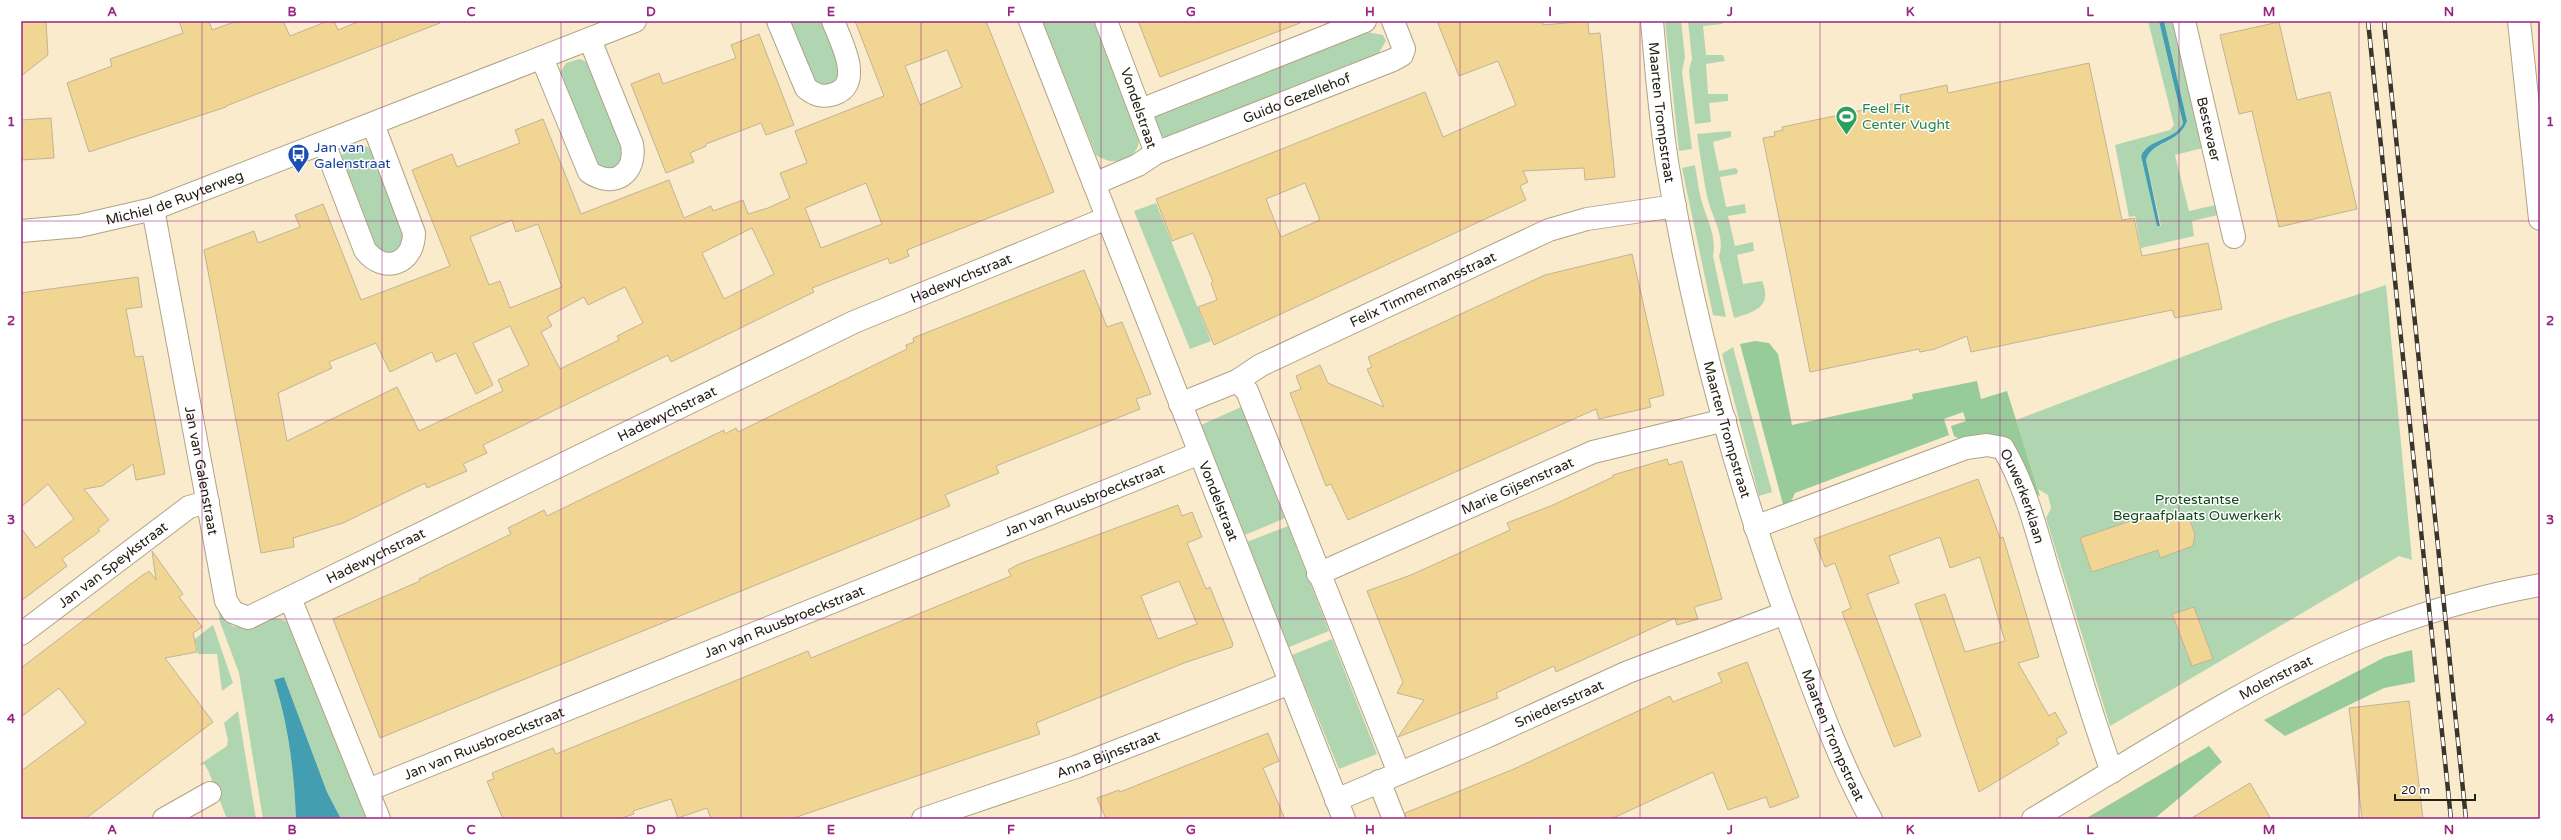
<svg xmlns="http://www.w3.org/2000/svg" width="2561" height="840" viewBox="0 0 2561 840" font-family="'Varela Round',sans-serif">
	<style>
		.green { fill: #b0d6b1 }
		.forest { fill: #97cc9a }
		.water { fill: #439eb1 }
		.building { fill: #f1d593; stroke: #c1b396; fill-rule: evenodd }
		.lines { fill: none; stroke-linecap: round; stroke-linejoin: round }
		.minor-casing { stroke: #b0a386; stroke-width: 24 }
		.minor { stroke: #fff; stroke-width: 22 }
		.rail-casing { stroke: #3b3528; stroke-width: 4.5 }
		.rail { stroke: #fff; stroke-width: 3; stroke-dasharray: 9; stroke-linecap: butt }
		.grid { fill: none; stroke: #992581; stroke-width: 1; stroke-opacity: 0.55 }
		.labels { text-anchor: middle; stroke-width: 3; stroke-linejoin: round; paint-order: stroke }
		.street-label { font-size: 14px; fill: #252015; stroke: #fff }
		.leisure-label { font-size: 14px; fill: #27864d; stroke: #fff; text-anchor: start }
		.transit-label { font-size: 14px; fill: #164399; stroke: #fff; text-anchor: start }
		.park-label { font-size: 14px; fill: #124a1b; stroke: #fff }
		.neatline { fill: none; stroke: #992581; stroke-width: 1.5 }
		.grid-label { font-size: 13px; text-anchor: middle; font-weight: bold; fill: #992581 }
	</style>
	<rect width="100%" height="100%" fill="#f9ebcc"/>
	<g class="green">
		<path d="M783,21H824C832,42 858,88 816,85Z"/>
		<path d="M1042,21H1095L1139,133C1142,159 1116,169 1096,155Z"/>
		<polygon points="1665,21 1681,21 1685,57 1682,72 1692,149 1679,151"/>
		<polygon points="1688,21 1723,21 1722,24 1703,26 1706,55 1723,55 1725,61 1706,64 1708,94 1728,94 1728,101 1709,103 1711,122 1695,124 1689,70 1692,59"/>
		<path d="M2148,21H2159L2183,123C2175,141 2150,139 2141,156L2157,226H2161L2146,160C2152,140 2179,144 2187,121L2164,21H2178L2207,147L2175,155L2189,211L2220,204L2222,214L2192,221L2194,236L2141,248L2135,216L2129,217L2115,145L2170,130L2174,125Z"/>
		<path d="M1367,32L1383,35L1386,41L1377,56L1170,140C1159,137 1154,126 1156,115Z"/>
		<polygon points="580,59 591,64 626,153 615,168 600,171 559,75 566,63"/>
		<path d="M1731,131V137L1713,142L1719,171L1735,168L1738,170L1737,174L1720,177L1726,207L1745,204L1746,213L1728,216L1735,246L1753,242L1754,251L1737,255L1743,284L1762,281C1773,307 1754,312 1734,318L1719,256C1726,236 1711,216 1707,196C1703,175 1700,155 1697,134Z"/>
		<polygon points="360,144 372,149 407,238 396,254 373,251 339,160 347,148"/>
		<path d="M1695,165C1697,176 1698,188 1701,199C1706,218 1717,235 1713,256L1726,317L1713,315L1682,168Z"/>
		<polygon points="1156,203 1211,341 1190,349 1134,211"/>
		<polygon points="2386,285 2412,560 2399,556 2110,726 2046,518 2051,508 2048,495 2038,489 2016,420 2274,322"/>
		<polygon points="1733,347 1772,492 1759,496 1722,354"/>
		<polygon points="1241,407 1285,518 1245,535 1201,425"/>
		<polygon points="1288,526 1329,631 1289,647 1247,542"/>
		<path d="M218,607L232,626C254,630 273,608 292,626L371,819H341L327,792L284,677L274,681C289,727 294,772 296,819H263L239,673L220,622Z"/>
		<polygon points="213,625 233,683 222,691 217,654 198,654 196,643 187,645"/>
		<polygon points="1332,639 1377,754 1339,769 1292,655"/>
		<polygon points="238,711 256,819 227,819 208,770 204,764 199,765 227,746 228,740 224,723"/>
	</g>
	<g class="forest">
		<path d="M1755,341L1769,343L1778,354L1792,425L1913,399L1912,394L1977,381L1981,399L2007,391L2040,496L2030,493L2005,438C1986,428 1971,446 1954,436L1951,426L1966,421L1963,412L1944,419L1949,435L1795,493L1790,504L1784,508L1740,344Z"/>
		<polygon points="2412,650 2415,682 2384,688 2285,736 2264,720 2385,657"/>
		<polygon points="2209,746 2222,762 2154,819 2085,819"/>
	</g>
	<g class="water">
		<path d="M2159,21H2164L2187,121C2179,144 2152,140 2146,160L2160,226H2157L2141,156C2149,138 2175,141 2183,123Z"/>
		<path d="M284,677L327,792L341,819H296C294,772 289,727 274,680Z"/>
	</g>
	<g class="building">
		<polygon points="21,21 46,21 48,55 21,76"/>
		<polygon points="179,21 209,21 212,30 237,21 283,21 290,36 328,21 334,21 338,30 360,21 439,21 440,23 226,106 226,107 89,152 67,83 112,66 110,59 183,33"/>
		<path d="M855,21H986L1054,192L907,250L909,256L890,264L888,258L812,288L814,292L671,362L668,355L483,445L487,453L463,464L467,471L427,488L425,483L343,523L293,538L294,547L261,553L204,250L254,231L258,243L300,227L295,215L323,204L361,300L427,275L450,266L412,170L452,154L457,167L520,143L515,130L543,119L581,214L669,180L684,218L711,206L713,211L743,200L748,214L768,208L790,198L780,173L807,163L795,131L884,96ZM947,50L962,87L920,105L905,66ZM866,183L882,224L821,248L805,208ZM512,220L516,232L538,224L562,287L510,308L500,281L489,285L470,237ZM752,228L774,274L724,299L702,253ZM625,287L643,323L617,336L619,340L560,369L541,332L552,326L547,317L584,297L588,305ZM510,326L529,365L498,380L503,391L419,431L397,387L287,441L278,393L332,368L329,362L376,343L390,372L432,352L436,362L456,353L476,394L493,385L473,343Z"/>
		<polygon points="1138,21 1300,21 1300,23 1160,77"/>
		<path d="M1437,21H1543V25L1588,21L1589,34L1600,33L1615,177L1585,180L1584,168L1523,171L1528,182L1520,186L1526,200L1214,345L1198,307L1217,300L1211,283L1213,282L1193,233L1172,241L1156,199L1425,92L1443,137L1516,105L1498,61L1459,76ZM1305,183L1320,220L1281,237L1266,199Z"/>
		<polygon points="2279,22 2297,100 2330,92 2357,209 2279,227 2252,111 2239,114 2220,35"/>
		<polygon points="759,34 794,125 766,135 761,123 706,144 706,146 690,153 694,162 666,173 631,84 659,73 663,84 736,58 731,45"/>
		<polygon points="2089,63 2122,220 2134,218 2142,256 2208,243 2222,309 2175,318 2172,310 1971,352 1967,336 1935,349 1920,352 1919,349 1810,372 1763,138 1775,136 1774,132 1783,130 1782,127 1901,102 1900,95 1947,85 1948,93"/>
		<polygon points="51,118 54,158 21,160 21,120"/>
		<polygon points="1632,254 1664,395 1649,399 1651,407 1599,419 1596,409 1348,520 1331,484 1326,486 1290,393 1301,389 1296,376 1320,365 1328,383 1384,407 1367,369 1372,367 1368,357 1545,275"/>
		<polygon points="1084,270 1107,327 1122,322 1130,342 1151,394 1136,399 1140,409 996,466 999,473 945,495 950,506 380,738 333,619 420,581 419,579 511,534 508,528 544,510 547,516 724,430 725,434 736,428 738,432 907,349 906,345 914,342 913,338"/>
		<polygon points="138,277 142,307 126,309 135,357 143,356 165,474 136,480 133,464 102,486 84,489 109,520 98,529 100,531 62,559 67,566 21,601 21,528 36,548 74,519 48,484 21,507 21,293"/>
		<polygon points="1667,459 1669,465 1682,461 1722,599 1694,607 1698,619 1677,625 1675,618 1556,672 1554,666 1496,693 1498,698 1398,737 1424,700 1397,693 1403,682 1367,591 1411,575 1510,530 1507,523 1553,505 1613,477 1613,475"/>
		<polygon points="1978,479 2000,538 2003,537 2039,657 2018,663 2049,716 2055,712 2067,733 2056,739 2059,744 1979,792 1915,604 1945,594 1965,652 2005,641 1980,557 1950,568 1940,537 1889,556 1899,583 1867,594 1921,736 1894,747 1842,612 1851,608 1835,563 1825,567 1814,539"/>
		<path d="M1178,505L1182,516L1192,512L1202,537L1187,543L1206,589L1210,587L1233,644L1232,647L1184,663L1036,723L1040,734L791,819H711L707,808L678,818L671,799L633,811L634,814L619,819H503L487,781L494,779L492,773L553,748L556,754L808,651L811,658L1011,576L1008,570L1019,564ZM1179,581L1197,624L1158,639L1141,596Z"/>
		<polygon points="2160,511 2161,516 2177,511 2188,516 2195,534 2193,546 2160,558 2158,550 2092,572 2080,538"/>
		<polygon points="152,551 183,594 179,597 202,627 193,633 197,652 165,658 213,722 85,819 21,819 21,771 86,723 59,688 21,717 21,668 140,577 149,571 156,580"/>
		<polygon points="2194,607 2213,659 2192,666 2172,614"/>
		<polygon points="1747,662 1799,797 1770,808 1766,797 1728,810 1713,772 1611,819 1406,819 1405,813 1514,769 1670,696 1673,702 1722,682 1718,673"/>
		<polygon points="2409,701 2423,819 2362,819 2349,708"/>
		<polygon points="1268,733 1279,761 1263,768 1285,819 1106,819 1097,798 1119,790 1120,792"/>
		<polygon points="2250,783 2271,819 2190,819"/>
	</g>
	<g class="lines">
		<defs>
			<g id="minor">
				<path d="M778,21L806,88C815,95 822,98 834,94C865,84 840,40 833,21"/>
				<path id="s1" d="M1030,21L1344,819"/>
				<path id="s2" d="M1652,21C1656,68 1660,116 1667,162C1693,322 1739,491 1796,642C1818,702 1840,763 1871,819"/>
				<path id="s3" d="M2184,21L2234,237"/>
				<polyline points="2519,21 2540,219"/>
				<path d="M542,58L589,172C614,189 637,174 632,144L590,40"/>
				<polyline points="1141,110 1365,21"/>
				<path d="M324,143L365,250C384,275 414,264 414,233L373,124"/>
				<path id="s4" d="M1156,153L1393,60L1402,55L1404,49L1393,21"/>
				<polyline points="1094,184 1138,165 1156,153 1106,21"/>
				<path id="s5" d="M153,209L226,601L233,612L248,618L854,322L1107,218"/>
				<path id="s6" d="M21,231L79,226L153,209L635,21"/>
				<polyline points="1237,381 1247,391 1399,773"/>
				<path id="s7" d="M1180,404L1237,381L1261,365L1549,230L1587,219L1675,206"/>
				<path id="s8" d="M1755,527L1966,448L1987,445L2003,448C2025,485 2036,529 2048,570C2069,638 2088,706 2112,772"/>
				<path id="s9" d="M1318,574L1593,452L1725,420"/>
				<polyline points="290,598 379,819"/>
				<path id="s10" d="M21,634L189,507L208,502"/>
				<polyline points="1379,781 1394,819"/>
				<path id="s11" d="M368,790L1200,453"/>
				<path id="s12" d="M1336,800L1488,736L1628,672L1785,613"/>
				<polyline points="164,819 210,793"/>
				<path id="s13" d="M923,819L1076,767L1290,683"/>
				<path id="s14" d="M2033,819C2140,756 2245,685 2361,637C2418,614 2479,596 2540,585"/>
			</g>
		</defs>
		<use href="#minor" class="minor-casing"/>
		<use href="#minor" class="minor"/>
		<defs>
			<g id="rail">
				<polyline points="2368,21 2451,819"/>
				<polyline points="2384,21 2466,819"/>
			</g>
		</defs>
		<use href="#rail" class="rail-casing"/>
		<use href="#rail" class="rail"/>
	</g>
	<path class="grid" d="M202,21V819M382,21V819M561,21V819M741,21V819M921,21V819M1101,21V819M1280,21V819M1460,21V819M1640,21V819M1820,21V819M2000,21V819M2179,21V819M2359,21V819M21,221H2540M21,420H2540M21,619H2540"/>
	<defs>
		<symbol id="stadium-pin" viewBox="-11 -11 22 30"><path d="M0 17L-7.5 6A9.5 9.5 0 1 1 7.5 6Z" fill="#2e9e5b" stroke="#fff"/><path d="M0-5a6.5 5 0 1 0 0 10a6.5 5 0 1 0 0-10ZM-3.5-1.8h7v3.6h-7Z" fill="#fff"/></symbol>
		<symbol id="bus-pin" viewBox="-11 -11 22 30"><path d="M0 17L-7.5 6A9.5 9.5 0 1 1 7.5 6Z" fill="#1a4fb4" stroke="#fff"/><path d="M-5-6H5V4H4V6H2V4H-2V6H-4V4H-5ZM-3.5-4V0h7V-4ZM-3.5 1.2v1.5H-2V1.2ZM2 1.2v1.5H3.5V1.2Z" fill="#fff"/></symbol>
	</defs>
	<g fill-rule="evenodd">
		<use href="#stadium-pin" x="1834" y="104" width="25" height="34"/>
		<use href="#bus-pin" x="286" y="142" width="25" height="34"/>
	</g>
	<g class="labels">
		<g class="street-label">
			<text dy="5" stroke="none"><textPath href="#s4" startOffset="151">Guido Gezellehof</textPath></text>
			<text transform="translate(1139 108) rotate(71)" y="5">Vondelstraat</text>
			<text dy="5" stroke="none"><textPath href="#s2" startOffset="92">Maarten Trompstraat</textPath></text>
			<text dy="5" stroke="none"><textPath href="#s3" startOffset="111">Bestevaer</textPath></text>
			<text dy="5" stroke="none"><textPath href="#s6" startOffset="158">Michiel de Ruyterweg</textPath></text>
			<text dy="5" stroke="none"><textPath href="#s5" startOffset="1218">Hadewychstraat</textPath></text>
			<text dy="5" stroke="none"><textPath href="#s7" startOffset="269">Felix Timmermansstraat</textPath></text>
			<text dy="5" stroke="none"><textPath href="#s5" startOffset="894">Hadewychstraat</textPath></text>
			<text dy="5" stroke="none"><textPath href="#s2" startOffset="416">Maarten Trompstraat</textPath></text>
			<text dy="5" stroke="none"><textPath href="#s5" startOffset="266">Jan van Galenstraat</textPath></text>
			<text dy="5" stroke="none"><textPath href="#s9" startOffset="218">Marie Gijsenstraat</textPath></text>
			<text dy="5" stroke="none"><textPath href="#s8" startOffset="315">Ouwerkerklaan</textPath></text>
			<text dy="5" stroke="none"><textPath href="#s11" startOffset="773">Jan van Ruusbroeckstraat</textPath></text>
			<text dy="5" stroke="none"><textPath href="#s1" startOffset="516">Vondelstraat</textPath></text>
			<text dy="5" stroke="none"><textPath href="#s5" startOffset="570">Hadewychstraat</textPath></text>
			<text dy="5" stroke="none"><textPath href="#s10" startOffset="115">Jan van Speykstraat</textPath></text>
			<text dy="5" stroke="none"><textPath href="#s11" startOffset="449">Jan van Ruusbroeckstraat</textPath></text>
			<text dy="5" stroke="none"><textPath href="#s14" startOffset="281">Molenstraat</textPath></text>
			<text dy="5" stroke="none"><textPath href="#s12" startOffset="243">Sniedersstraat</textPath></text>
			<text dy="5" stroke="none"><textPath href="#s2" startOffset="740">Maarten Trompstraat</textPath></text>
			<text dy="5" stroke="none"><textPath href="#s11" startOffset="125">Jan van Ruusbroeckstraat</textPath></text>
			<text dy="5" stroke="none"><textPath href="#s13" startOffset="196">Anna Bijnsstraat</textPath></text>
		</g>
		<g class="leisure-label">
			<text x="1862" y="113">Feel Fit<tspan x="1862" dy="16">Center Vught</tspan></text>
		</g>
		<g class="transit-label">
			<text x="314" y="152">Jan van<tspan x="314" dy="16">Galenstraat</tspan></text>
		</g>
		<g class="park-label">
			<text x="2197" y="504">Protestantse<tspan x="2197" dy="16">Begraafplaats Ouwerkerk</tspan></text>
		</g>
	</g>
	<rect width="2561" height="840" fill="none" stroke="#ffffff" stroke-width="44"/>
	<path d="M2395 794v6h80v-6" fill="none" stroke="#252015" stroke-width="2"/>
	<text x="2401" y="794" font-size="12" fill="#252015" stroke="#ffffff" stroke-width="3" paint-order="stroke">20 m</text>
	<rect x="22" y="22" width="2517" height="796" class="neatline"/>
	<g class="grid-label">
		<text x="112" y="16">A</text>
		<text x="292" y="16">B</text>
		<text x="471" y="16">C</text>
		<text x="651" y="16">D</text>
		<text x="831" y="16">E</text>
		<text x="1011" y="16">F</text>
		<text x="1191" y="16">G</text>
		<text x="1370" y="16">H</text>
		<text x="1550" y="16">I</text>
		<text x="1730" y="16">J</text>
		<text x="1910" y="16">K</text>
		<text x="2090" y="16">L</text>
		<text x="2269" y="16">M</text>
		<text x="2449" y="16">N</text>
		<text x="11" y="126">1</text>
		<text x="2550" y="126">1</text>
		<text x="11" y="325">2</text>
		<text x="2550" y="325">2</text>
		<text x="11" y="524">3</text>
		<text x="2550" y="524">3</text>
		<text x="11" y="723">4</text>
		<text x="2550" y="723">4</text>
		<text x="112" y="834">A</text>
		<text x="292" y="834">B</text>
		<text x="471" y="834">C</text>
		<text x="651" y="834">D</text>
		<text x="831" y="834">E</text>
		<text x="1011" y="834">F</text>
		<text x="1191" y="834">G</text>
		<text x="1370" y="834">H</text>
		<text x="1550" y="834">I</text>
		<text x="1730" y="834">J</text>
		<text x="1910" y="834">K</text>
		<text x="2090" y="834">L</text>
		<text x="2269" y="834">M</text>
		<text x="2449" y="834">N</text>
	</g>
</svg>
